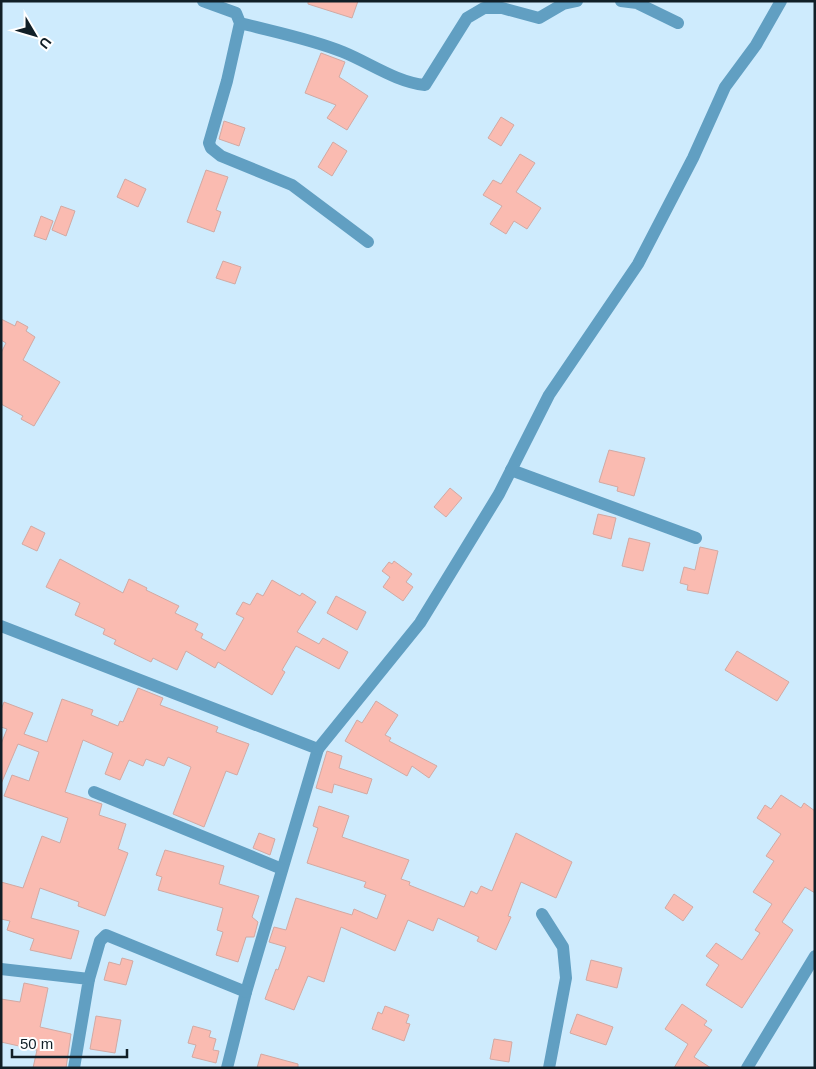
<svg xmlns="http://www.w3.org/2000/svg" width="816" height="1069" viewBox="0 0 816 1069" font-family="Arial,sans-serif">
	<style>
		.building { fill: #fabbb1; stroke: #d2a9a3 }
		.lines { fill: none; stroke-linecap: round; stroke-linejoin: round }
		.minor { stroke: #619fc2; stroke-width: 12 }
	</style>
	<rect width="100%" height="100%" fill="#ceebfd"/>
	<g class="building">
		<polygon points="308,1 358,1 352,18 308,4"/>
		<polygon points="321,53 345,62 339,77 368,96 347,130 327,118 336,105 305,93"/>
		<polygon points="501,117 514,125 501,146 488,138"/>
		<polygon points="224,121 245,128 239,146 219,139"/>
		<polygon points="333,142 347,151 332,176 318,167"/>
		<polygon points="520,154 535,163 516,192 541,208 527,229 514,221 506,234 490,224 502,206 483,195 493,180 501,184"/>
		<polygon points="206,170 228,177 216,210 221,212 214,232 187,222"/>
		<polygon points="125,179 146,189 138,207 117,197"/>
		<polygon points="61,206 75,211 66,236 52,230"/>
		<polygon points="41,216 53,221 46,240 34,236"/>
		<polygon points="223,261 241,267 235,284 216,278"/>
		<polygon points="1,319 15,326 17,321 28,327 26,331 35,337 23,360 60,382 34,426 21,419 23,416 1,404 1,353 6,343 1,340"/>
		<polygon points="609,450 645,458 634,496 617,491 618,487 599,482"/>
		<polygon points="450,488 462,498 446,517 434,507"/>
		<polygon points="598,514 616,518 611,539 593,534"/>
		<polygon points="31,526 45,533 37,551 22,544"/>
		<polygon points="629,538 650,543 643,571 622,566"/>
		<polygon points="700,547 718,551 708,594 687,590 688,585 680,583 684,567 695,570"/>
		<polygon points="60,559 123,593 129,579 147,588 146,590 179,606 175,613 198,624 195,630 203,634 201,638 225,651 244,618 236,614 243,602 250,605 257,593 263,596 272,580 300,596 302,593 316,602 297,632 319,644 323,638 348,652 339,669 296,646 282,670 285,672 272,695 218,662 215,668 186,651 177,670 153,658 151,662 114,644 116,640 103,634 105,629 75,615 80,603 46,587"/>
		<polygon points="394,561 412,574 406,582 413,587 403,601 383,587 390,577 382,571 389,562 392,564"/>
		<polygon points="336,596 366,612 357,630 327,613"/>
		<polygon points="737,651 789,682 777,701 725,670"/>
		<polygon points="138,688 163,698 160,705 218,727 216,732 249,744 237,775 226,771 204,827 173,814 191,767 168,757 164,766 146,759 143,766 129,760 120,780 105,774 113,753 83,740 65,792 102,804 99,815 126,824 118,849 128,853 105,916 78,906 79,902 40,888 31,918 79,931 71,959 30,950 34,939 7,930 10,921 1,919 1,882 23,888 42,836 60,843 68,818 4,796 12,775 29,781 39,752 18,744 1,784 1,744 7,729 1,727 1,710 4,702 33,713 24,734 47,742 62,699 93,710 91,715 118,726 120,721 123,722"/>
		<polygon points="376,701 398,715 385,735 391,738 389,741 437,766 429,778 412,766 407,776 345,741 357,720 362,723"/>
		<polygon points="327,751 342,756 339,768 372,779 367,794 334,784 332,793 316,788"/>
		<polygon points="781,795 801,808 804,803 815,811 815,893 805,887 782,922 793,930 742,1008 706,985 719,965 706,956 716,943 742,960 760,933 755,930 772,904 753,892 774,861 766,856 781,834 757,818 765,805 771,809"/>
		<polygon points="319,806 349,816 342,837 409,860 401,879 410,882 409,885 464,907 471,891 477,894 481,886 492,891 516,833 572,862 556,898 521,882 508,916 511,917 496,950 477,941 479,937 438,918 433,931 408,920 395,951 341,927 324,982 308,976 294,1010 265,999 276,969 278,970 286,947 269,942 274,927 286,930 296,898 352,915 354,909 377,919 386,895 364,887 366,882 307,863 318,828 313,826"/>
		<polygon points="259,833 275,839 270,855 253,848"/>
		<polygon points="165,850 224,866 219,884 259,896 252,917 258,922 254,937 246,937 238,962 216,955 223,932 217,930 223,908 158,890 162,877 156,875"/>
		<polygon points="674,894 693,907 683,921 665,908"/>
		<polygon points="122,958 133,961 126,985 104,980 109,962 120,965"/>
		<polygon points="591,960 622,968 617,988 586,980"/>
		<polygon points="24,983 48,988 40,1027 71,1034 66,1068 33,1068 37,1050 1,1042 1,999 20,1002"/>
		<polygon points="682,1004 707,1021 704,1025 712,1030 694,1057 711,1068 674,1068 688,1044 665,1029"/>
		<polygon points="385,1006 409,1015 406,1023 410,1024 404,1041 372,1029 378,1012 382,1014"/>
		<polygon points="577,1014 613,1027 606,1045 570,1033"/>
		<polygon points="96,1016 121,1020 115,1053 90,1049"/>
		<polygon points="193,1026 211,1031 209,1037 216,1039 213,1050 219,1051 216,1063 192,1057 196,1045 188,1043"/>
		<polygon points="494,1039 512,1042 509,1062 490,1059"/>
		<polygon points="261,1054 298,1064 298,1068 257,1068"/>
	</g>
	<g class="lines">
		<g class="minor">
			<polyline points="203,1 236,13 240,23 227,81 209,143 211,148 221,156 292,185 368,242"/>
			<polyline points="621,1 637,3 678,23"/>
			<path d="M240,23C275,32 311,39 343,52C370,63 396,82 425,85L467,18L484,8H502L539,18L563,4L577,1"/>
			<polyline points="511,470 696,538"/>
			<polyline points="1,626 318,749 246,992 227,1068"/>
			<polyline points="318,749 420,623 499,494 549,395 638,264 693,158 725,87 756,45 781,1"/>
			<polyline points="94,792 282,869"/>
			<polyline points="542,914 563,947 566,978 549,1068"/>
			<polyline points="1,969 89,979 74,1068"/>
			<polyline points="89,979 100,941 106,935 246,992"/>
			<polyline points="747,1068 815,956"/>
		</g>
	</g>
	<rect width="816" height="1069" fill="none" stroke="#111f27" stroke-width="5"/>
	<g transform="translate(35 35) rotate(128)" stroke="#ffffff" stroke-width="4" paint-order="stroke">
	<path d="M0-4L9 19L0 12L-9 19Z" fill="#111f27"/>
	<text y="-8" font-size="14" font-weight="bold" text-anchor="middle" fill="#111f27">U</text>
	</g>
	<path d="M12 1049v8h115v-8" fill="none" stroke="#111f27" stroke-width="2.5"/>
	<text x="20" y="1049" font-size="15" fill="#111f27" stroke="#ffffff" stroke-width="4" paint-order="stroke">50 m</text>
</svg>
